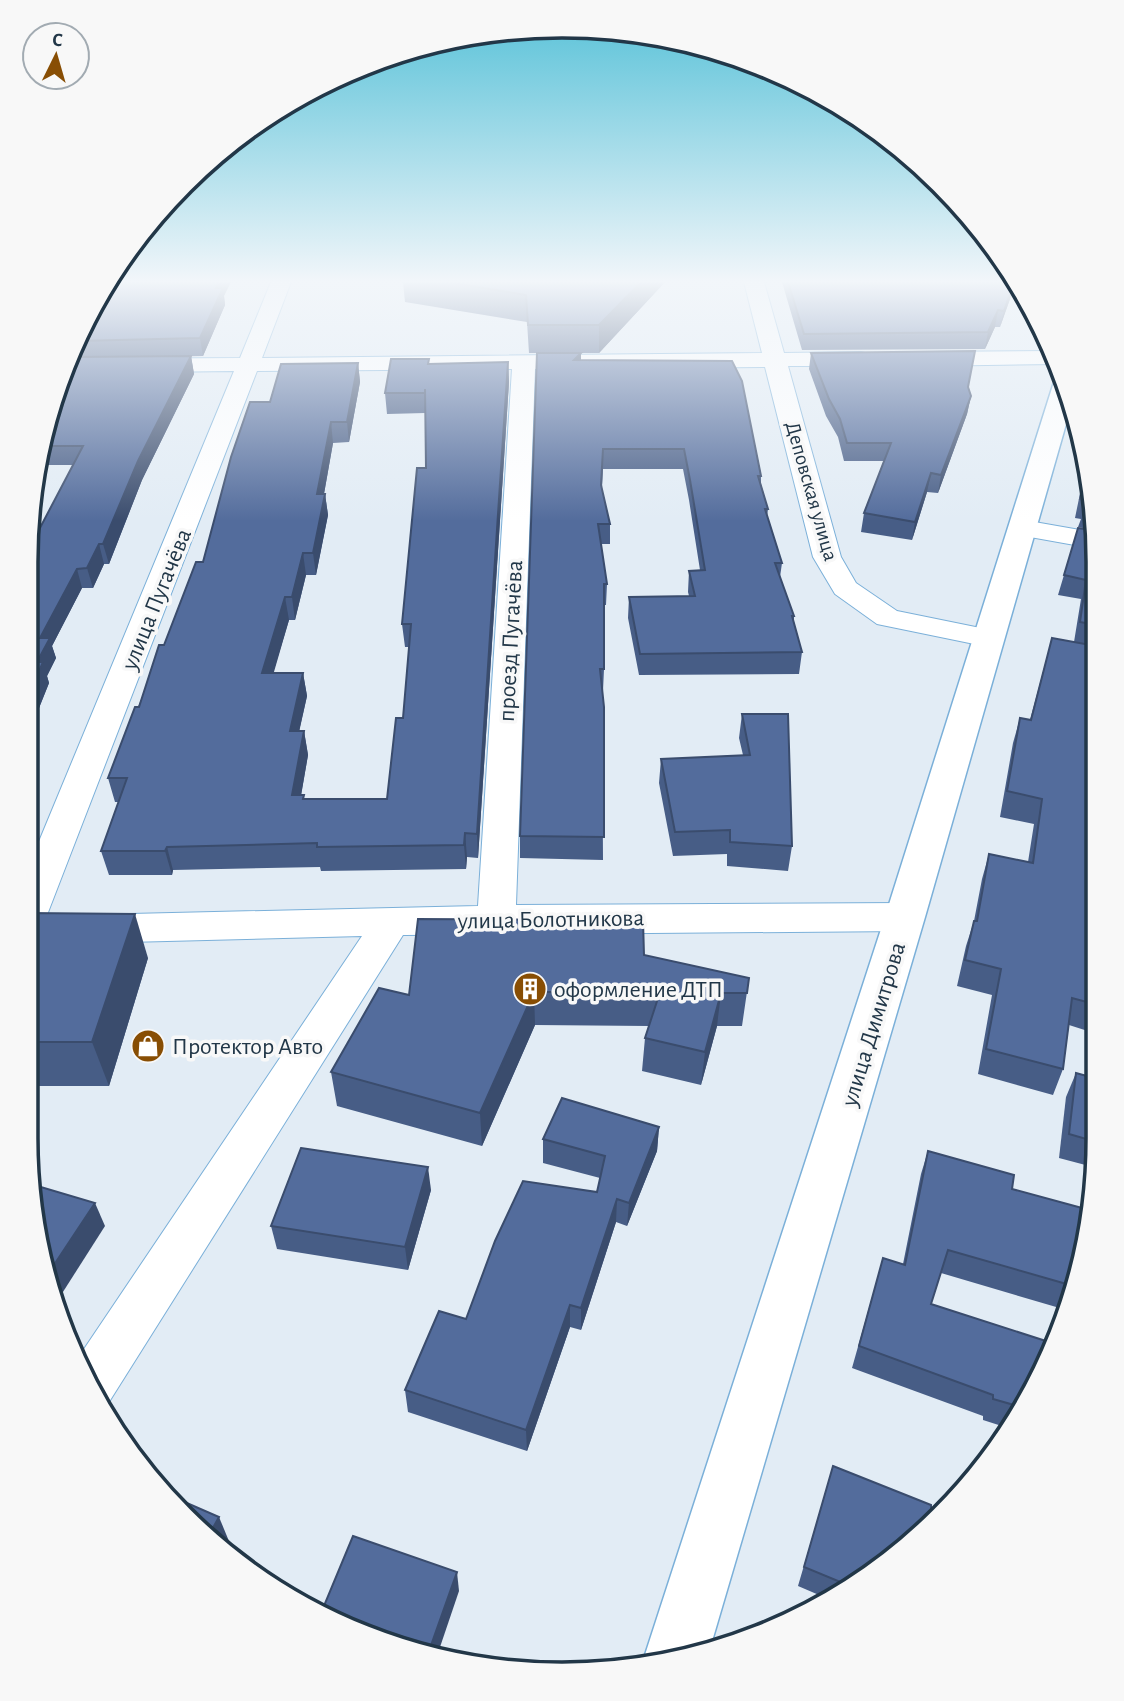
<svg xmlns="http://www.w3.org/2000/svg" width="1124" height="1701" viewBox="0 0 1124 1701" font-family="'Alegreya Sans',sans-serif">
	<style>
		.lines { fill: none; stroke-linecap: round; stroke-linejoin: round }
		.street-casing { stroke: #7bb0d9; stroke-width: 2 }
		.secondary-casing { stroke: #7bb0d9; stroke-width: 3 }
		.street { fill: #fff; fill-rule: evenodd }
		.secondary { fill: #fff; fill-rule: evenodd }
		.wall { fill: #475d86 }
		.shaded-wall { fill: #3a4c6d }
		.building { fill: #536c9c; stroke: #3a4c6d; stroke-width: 2 }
		.labels { text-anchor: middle; stroke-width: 7; stroke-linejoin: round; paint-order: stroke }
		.far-street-label { font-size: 21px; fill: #223748; stroke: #f8f8f8 }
		.street-label { font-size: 24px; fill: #223748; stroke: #f8f8f8 }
		.poi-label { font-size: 24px; fill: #223748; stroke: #f8f8f8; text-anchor: start }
		.rim { fill: none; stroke: #223748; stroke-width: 3.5 }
	</style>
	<rect width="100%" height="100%" fill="#e2ecf5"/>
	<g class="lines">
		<defs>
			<g id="street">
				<polygon points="271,282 291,282 262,358 762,353 744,282 764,282 784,353 861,352 869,354 872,359 869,364 861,366 788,366 841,557 856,583 897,611 1000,632 1004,638 1000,644 989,647 877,624 835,594 813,557 765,367 535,369 516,905 905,903 919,907 924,917 919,927 905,931 403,935 109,1402 101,1405 78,1358 362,936 88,943 74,939 68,929 74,919 88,915 478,906 512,369 257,371 47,915 42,925 28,929 28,868 234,371 69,373 71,359 240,358"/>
				<polygon points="1052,351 1057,364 923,366 915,364 912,359 915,354 923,352"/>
				<polygon points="1023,520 1097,533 1097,549 1013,534 1009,528 1013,522"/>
			</g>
			<polygon id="secondary" points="1063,378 1072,403 925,917 710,1648 667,1664 645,1666 643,1661 885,917 1053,385 1056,380"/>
		</defs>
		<use href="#street" class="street-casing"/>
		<use href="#secondary" class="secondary-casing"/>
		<use href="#street" class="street"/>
		<use href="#secondary" class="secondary"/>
	</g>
	<g class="wall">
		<polygon points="403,282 665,282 599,353 529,353 527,322 405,302"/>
		<polygon points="782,282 1016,282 1000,327 995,327 985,349 802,350"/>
		<polygon points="224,296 225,305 203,356 148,357 191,356 194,374 142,480 109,564 104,564 93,588 82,588 52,646 56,658 47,676 49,683 29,733 73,465 39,465 81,325"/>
		<polygon points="581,353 581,360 761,476 761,484 768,509 767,517 782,563 780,577 794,616 794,622 802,652 799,674 639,675 628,618 629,597 689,596 688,592 689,571 700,570 689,500 683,469 603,469 602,488 610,524 610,544 601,544 607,584 606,605 604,605 604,669 603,691 602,691 603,860 520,858 520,836"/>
		<polygon points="811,353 968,387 971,396 967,414 938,493 927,492 912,540 861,532 864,513 884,461 844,461 838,437 826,416 809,369"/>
		<polygon points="429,359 429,364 508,362 509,382 478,858 467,857 466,869 321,871 320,867 173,870 172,875 109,875 101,851 119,802 115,802 108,778 164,645 203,562 270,402 358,363 360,382 349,442 333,443 324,494 325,494 328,515 316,575 306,575 295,620 289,620 273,673 303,673 307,696 299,731 304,731 308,755 301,795 304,799 387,799 403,718 409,647 405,647 402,624 426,468 425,413 387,414 385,393"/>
		<polygon points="1086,464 1097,527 1097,531 1078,527 1081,519 1075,518"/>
		<polygon points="1078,528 1097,531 1096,646 1074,642 1081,599 1058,595"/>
		<polygon points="1052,638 1090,691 1096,692 1094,1033 1069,1025 1063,1069 1053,1095 978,1074 992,995 957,986 966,946 974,921 982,879 989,854 1028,862 1034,824 1000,817 1013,743 1020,718 1030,720"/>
		<polygon points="742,714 792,846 788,871 727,866 727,854 673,856 659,783 661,759 743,755 739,738"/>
		<polygon points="28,913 148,958 109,1086 27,1086"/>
		<polygon points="644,955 749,978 742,1026 717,1026 701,1085 642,1071 645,1038 649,1026 535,1025 482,1146 337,1106 331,1072 409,995"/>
		<polygon points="1076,1073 1094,1078 1093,1167 1059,1158 1066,1097"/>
		<polygon points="659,1127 657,1151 627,1226 616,1222 581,1330 570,1327 527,1451 408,1412 405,1390 466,1319 597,1192 600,1178 543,1163 543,1139"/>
		<polygon points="928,1151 1012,1189 1093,1211 1063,1309 941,1273 931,1304 1043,1376 1008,1428 983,1420 983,1416 852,1368 883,1258 903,1264 921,1174"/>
		<polygon points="431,1190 408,1270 277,1249 271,1226"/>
		<polygon points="833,1466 940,1512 833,1601 798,1586"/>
	</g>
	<g class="shaded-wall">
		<polygon points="219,282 231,282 224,296 225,305 203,356 200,338 216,288"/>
		<polygon points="641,282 665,282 599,353 599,325"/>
		<polygon points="1014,282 1016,282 1000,327 1004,311"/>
		<polygon points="998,310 995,327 985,349 988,332"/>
		<polygon points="581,353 581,371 574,360"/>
		<polygon points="191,356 194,374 142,480 109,564 103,544 138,461"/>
		<polygon points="508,362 509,382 478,858 477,834"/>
		<polygon points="358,363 360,382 349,442 347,422"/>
		<polygon points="971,396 967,414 938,493 941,475"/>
		<polygon points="331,422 333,443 320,516 317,494"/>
		<polygon points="931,473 927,492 912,540 915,522"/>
		<polygon points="325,494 328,515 316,575 313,553"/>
		<polygon points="99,544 104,564 93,588 87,568"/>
		<polygon points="303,553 306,575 295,620 292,597"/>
		<polygon points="77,569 82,588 52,646 56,658 47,676 49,683 29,733 29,695 37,662 40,638"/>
		<polygon points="285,597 289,620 267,696 262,673"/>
		<polygon points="303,673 307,696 294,755 290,731"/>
		<polygon points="304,731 308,755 297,819 292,795"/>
		<polygon points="465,833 467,857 466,869 464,845"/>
		<polygon points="167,847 173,870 172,875 165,851"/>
		<polygon points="135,914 148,958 109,1086 92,1042"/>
		<polygon points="534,992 535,1025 482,1146 480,1113"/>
		<polygon points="721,993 717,1026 701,1085 705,1052"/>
		<polygon points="659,1127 657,1151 627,1226 629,1203"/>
		<polygon points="428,1167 431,1190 408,1270 405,1247"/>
		<polygon points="617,1199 616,1222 581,1330 581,1308"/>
		<polygon points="95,1203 105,1226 54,1306 48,1274"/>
		<polygon points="570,1305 570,1327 527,1451 526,1430"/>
		<polygon points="219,1517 231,1546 227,1554 209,1535"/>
		<polygon points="457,1572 459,1591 438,1653 429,1651"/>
	</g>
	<g class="building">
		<polygon points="110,282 219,282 216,288 223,288 200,338 77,341 81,325"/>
		<polygon points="447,282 641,282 599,325 528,325 526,295"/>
		<polygon points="788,282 1014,282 1004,311 998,310 988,332 804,334"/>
		<polygon points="975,351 968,387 971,396 941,475 931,473 915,522 864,513 891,443 847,443 840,419 829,399 811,353"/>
		<polygon points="537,353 581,353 574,360 732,361 742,381 761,476 758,476 768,509 765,509 782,563 775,563 794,616 792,616 802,652 640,654 629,597 695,596 689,571 705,570 690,480 684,449 603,449 601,485 610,524 598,524 607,584 604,584 604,669 600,669 604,707 604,837 520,836"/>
		<polygon points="191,356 138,461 103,544 99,544 87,568 77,569 40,638 50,638 37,662 43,662 29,695 31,545 83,446 45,446 72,357"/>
		<polygon points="391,359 429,359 428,364 508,362 477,834 465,833 464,845 317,847 317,843 167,847 165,851 101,851 127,778 108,778 135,707 139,707 159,645 164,645 196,562 203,562 231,457 250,402 270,402 281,364 358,363 347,422 331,422 317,494 325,494 313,553 303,553 292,597 285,597 262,673 303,673 290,731 304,731 292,795 304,795 303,799 387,799 396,718 403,718 411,624 402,624 417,468 426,468 425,389 425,393 385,393"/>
		<polygon points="1087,468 1094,510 1084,508 1086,500 1080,499"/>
		<polygon points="1078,528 1097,531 1096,625 1080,622 1086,580 1064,575"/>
		<polygon points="1052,638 1096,646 1096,656 1090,691 1096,692 1094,1004 1072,998 1063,1069 986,1049 1001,969 965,960 974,921 977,921 989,854 1033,863 1042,799 1007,791 1020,718 1031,720"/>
		<polygon points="742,714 788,714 792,846 730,842 730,830 675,832 661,759 750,755"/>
		<polygon points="28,913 135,914 92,1042 27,1042"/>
		<polygon points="418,919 643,920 644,955 749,978 747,993 721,993 705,1052 645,1038 660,992 534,992 480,1113 331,1072 379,988 409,995"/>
		<polygon points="1076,1073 1094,1078 1093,1141 1069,1134"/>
		<polygon points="562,1098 659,1127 629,1203 617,1199 581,1308 570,1305 526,1430 405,1390 439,1311 466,1319 495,1241 523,1181 597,1192 605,1156 543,1139"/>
		<polygon points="301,1148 428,1167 405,1247 271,1226"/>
		<polygon points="928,1151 1014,1175 1012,1189 1093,1211 1070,1285 948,1250 931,1304 1052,1343 1043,1376 1021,1407 993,1399 993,1395 859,1346 883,1258 905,1265"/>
		<polygon points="34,1185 95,1203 48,1274"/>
		<polygon points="833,1466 931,1505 931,1509 940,1512 850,1586 804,1567"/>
		<polygon points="173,1497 219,1517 209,1535"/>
		<polygon points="353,1536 457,1572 429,1651 357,1634 321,1613"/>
	</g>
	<linearGradient id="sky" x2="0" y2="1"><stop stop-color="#53c0d7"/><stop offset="0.54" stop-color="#f2f6fa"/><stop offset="1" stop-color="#f2f6fa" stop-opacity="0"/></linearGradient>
	<rect width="1124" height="521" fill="url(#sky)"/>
	<defs>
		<symbol id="building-disc" viewBox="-11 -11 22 22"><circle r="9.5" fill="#884e04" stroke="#f8f8f8"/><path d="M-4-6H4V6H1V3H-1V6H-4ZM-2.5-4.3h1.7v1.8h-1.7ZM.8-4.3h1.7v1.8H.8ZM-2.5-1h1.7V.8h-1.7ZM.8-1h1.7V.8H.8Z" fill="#fff"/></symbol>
		<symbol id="shop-disc" viewBox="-11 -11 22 22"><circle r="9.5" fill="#884e04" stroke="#f8f8f8"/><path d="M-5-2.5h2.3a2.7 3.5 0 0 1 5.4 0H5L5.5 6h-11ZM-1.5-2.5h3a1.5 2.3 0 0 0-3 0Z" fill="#fff"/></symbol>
	</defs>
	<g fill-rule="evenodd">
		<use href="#building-disc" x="511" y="970" width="38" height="38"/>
		<use href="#shop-disc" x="129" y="1027" width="38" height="38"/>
	</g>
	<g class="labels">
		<g class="far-street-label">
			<text transform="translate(812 491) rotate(74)" y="7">Деповская улица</text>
		</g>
		<g class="street-label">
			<text transform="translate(156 599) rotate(-68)" y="8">улица Пугачёва</text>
			<text transform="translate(510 641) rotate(-87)" y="8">проезд Пугачёва</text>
			<text transform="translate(551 919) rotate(-1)" y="8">улица Болотникова</text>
			<text transform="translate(873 1024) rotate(-73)" y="8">улица Димитрова</text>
		</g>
		<g class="poi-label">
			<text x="554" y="997">оформление ДТП</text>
			<text x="172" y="1054">Протектор Авто</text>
		</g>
	</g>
	<path d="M0 0H1124V1701H0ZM562 38H562A524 524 0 0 1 1086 562V1138A524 524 0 0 1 562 1662H562A524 524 0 0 1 38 1138V562A524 524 0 0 1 562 38Z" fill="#f8f8f8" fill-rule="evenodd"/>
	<path class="rim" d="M562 38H562A524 524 0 0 1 1086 562V1138A524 524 0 0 1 562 1662H562A524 524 0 0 1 38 1138V562A524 524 0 0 1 562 38Z"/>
	<g transform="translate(56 56) rotate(5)"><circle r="33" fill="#f8f8f8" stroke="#a2abb2" stroke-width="2"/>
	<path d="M0-5L12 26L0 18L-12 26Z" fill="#884e04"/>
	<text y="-10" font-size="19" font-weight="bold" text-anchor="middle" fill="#223748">С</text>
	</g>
</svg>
